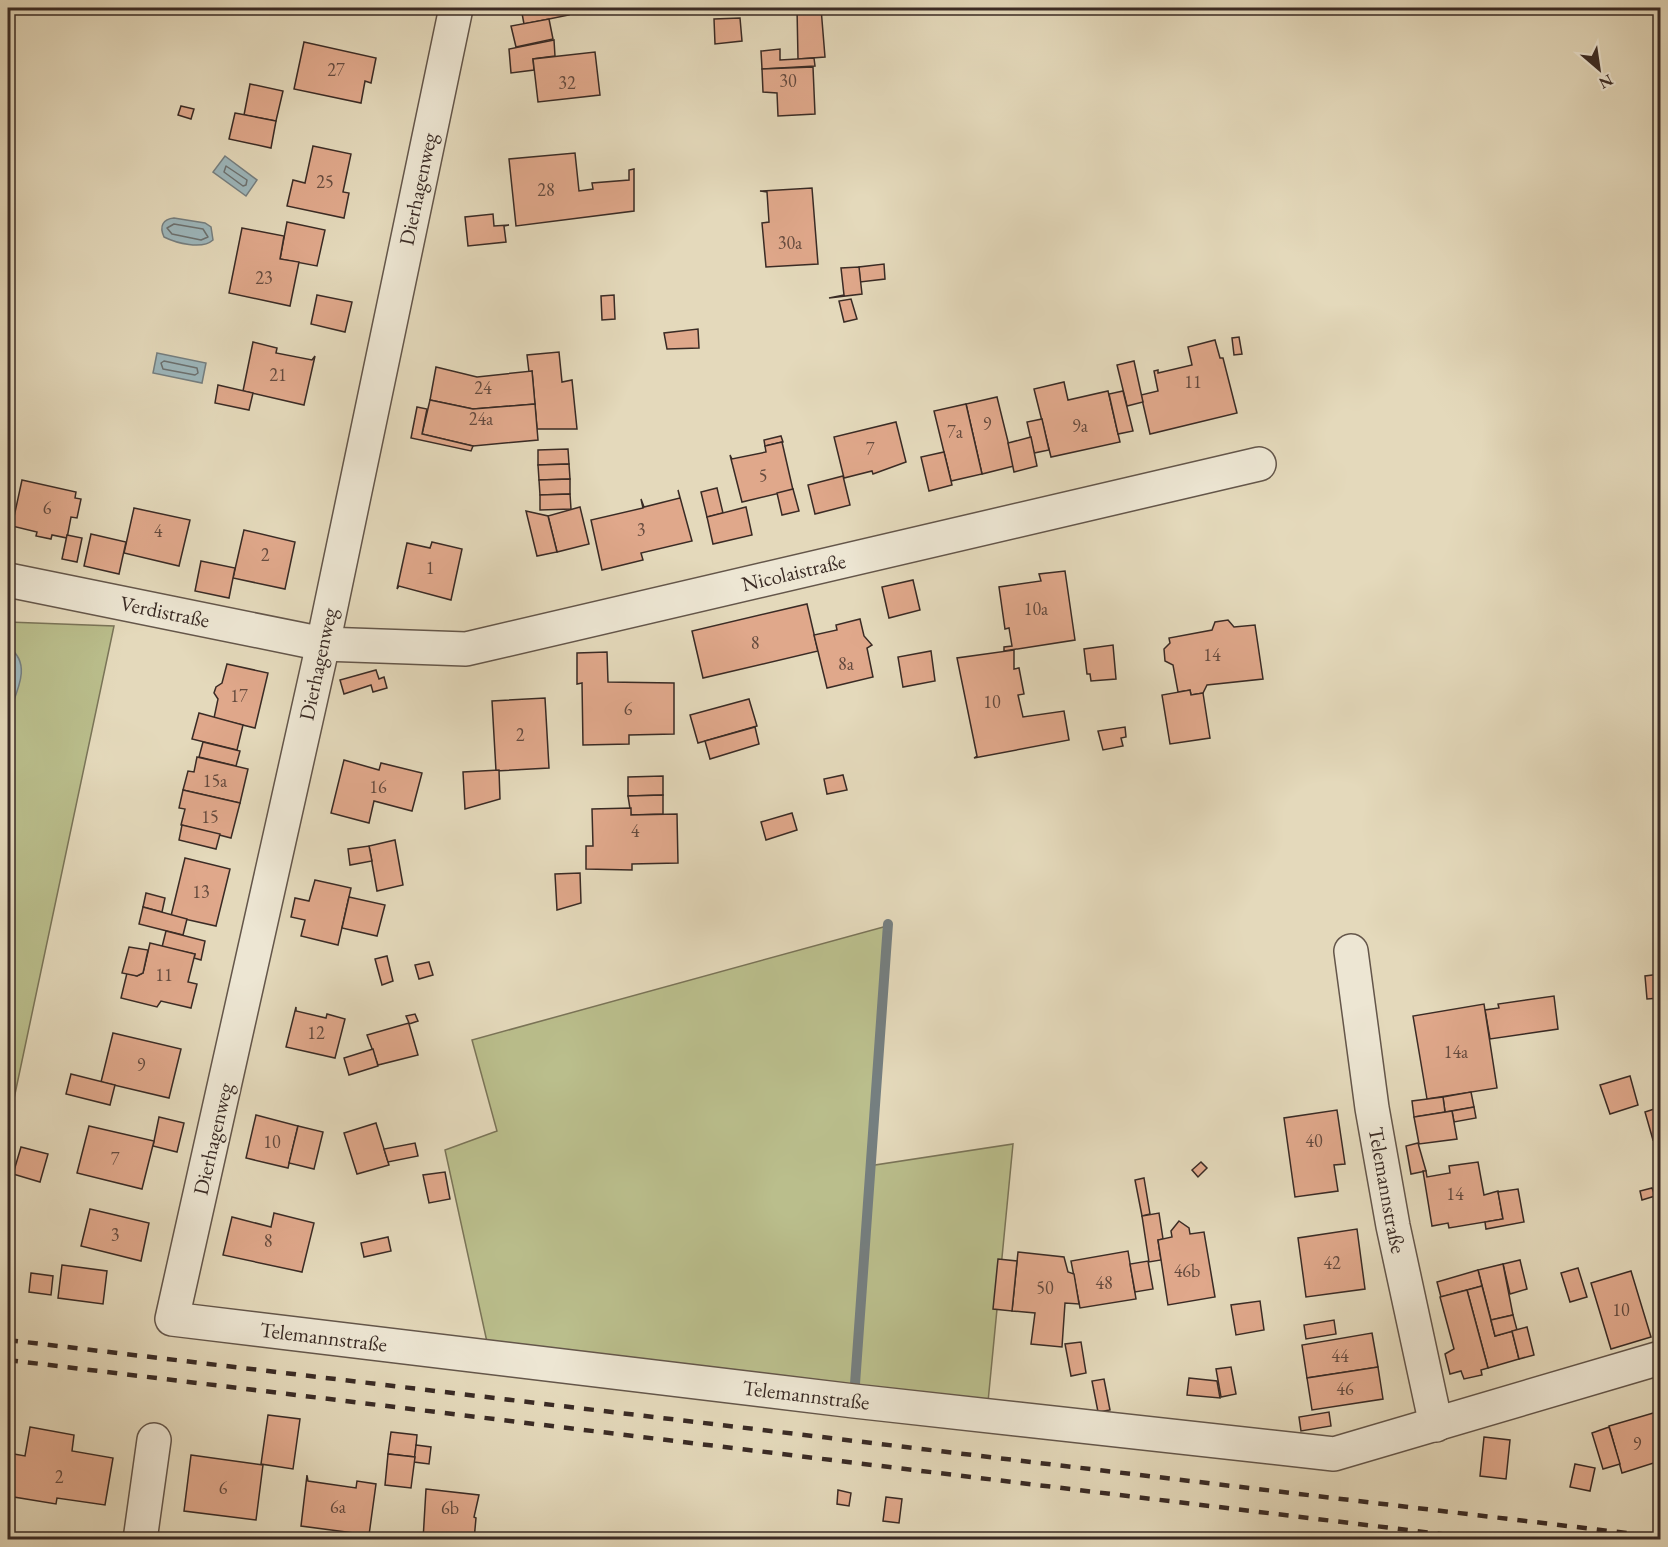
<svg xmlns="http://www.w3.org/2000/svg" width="1668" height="1547" viewBox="0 0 1668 1547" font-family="'EB Garamond',serif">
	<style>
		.green { fill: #babe8c; stroke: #7a7458; stroke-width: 1.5 }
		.water { fill: #9db7bc; stroke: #757f80; stroke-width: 1.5 }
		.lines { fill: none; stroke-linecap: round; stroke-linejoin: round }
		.shore { stroke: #6c7170; stroke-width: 1.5 }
		.stream { stroke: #757f80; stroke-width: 10 }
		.building { fill: #e0a88b; stroke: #3a2b25; stroke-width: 1.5 }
		.minor-casing { stroke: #64564a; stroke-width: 36 }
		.minor { stroke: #ede6d3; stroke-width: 33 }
		.rail { stroke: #3a2b25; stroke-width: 4.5; stroke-dasharray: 10 10; stroke-linecap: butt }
		.labels { text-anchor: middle; stroke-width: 5; stroke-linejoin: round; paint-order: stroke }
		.number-label { font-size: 18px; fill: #644a3e }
		.street-label { font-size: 21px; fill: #3a2b25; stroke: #ede6d3 }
	</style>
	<rect width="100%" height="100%" fill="#e4d9bb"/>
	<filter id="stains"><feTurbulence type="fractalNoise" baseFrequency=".00333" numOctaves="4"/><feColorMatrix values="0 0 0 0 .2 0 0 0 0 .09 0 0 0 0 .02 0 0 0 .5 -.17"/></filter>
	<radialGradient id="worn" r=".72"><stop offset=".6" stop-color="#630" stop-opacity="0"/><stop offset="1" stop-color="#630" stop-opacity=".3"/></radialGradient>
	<g class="green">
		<polygon points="8,622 114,626 8,1127 8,707 12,705"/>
		<polygon points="887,926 868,1166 1013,1144 988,1402 487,1342 445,1150 497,1131 472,1040"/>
	</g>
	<g class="water">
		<polygon points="225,156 257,180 246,196 213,172"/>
		<path d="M174,218L205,223L211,227L213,240C202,250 176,243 164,237C159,226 163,219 174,218Z"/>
		<polygon points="157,353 206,363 202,383 153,373"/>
		<path d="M8,647C30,661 20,685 12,705L8,707Z"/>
	</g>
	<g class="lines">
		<g class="shore">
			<polygon points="226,166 247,180 246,185 243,186 224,172"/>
			<polygon points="174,224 203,229 208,237 201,240 172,234 167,228"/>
			<polygon points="164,361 197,368 198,373 195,375 163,369 161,363"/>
		</g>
		<polyline class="stream" points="855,1384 888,924"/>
	</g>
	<g class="building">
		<polygon points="521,8 568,8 569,15 524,24"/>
		<polygon points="797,8 821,8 825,57 798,59"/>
		<polygon points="740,18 742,41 715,44 714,19"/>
		<polygon points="549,19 553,39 516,47 511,26"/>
		<polygon points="554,40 555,56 533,59 534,70 511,73 509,49"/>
		<polygon points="304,42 376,58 371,83 365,81 361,103 294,89"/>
		<polygon points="780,49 780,60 814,58 815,66 762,69 761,51"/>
		<polygon points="595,52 600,95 538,102 533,59"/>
		<polygon points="813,67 815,114 778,116 777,93 763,92 762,69"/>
		<polygon points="250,84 283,91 276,121 244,115"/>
		<polygon points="181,106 194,109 191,119 178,115"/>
		<polygon points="235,113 276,121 271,148 229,139"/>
		<polygon points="313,146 351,154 343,192 349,193 344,218 287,206 293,180 305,183"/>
		<polygon points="575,153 579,191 593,189 592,183 629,180 629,170 634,169 634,211 516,226 509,159"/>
		<polygon points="812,188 818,264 766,267 762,223 769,222 767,192 760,191"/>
		<polygon points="493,214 494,226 509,225 504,226 506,242 468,246 465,217"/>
		<polygon points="287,222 325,230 317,266 280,259"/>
		<polygon points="242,228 284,236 280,259 299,262 290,306 229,293"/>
		<polygon points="884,264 885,279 860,282 859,267"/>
		<polygon points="859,267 862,294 829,298 844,295 841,268"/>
		<polygon points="317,295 352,302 345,332 311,324"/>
		<polygon points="614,295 615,319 602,320 601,296"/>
		<polygon points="851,299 857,319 844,322 839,301"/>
		<polygon points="698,329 699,348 667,349 664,333"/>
		<polygon points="1239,337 1242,354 1234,355 1232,338"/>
		<polygon points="1215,340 1220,358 1223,358 1237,413 1150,434 1141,395 1158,391 1154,371 1158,370 1158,373 1192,365 1188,347"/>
		<polygon points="253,342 277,348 276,353 312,360 315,356 304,405 243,391"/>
		<polygon points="559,352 562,382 572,380 577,429 537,429 532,371 529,372 527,355"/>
		<polygon points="1134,361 1143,402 1127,406 1117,365"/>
		<polygon points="436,367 477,377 532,371 535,404 473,409 430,400"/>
		<polygon points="1064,382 1068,400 1108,391 1120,442 1051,457 1034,389"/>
		<polygon points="218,385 253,393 249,410 215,403"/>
		<polygon points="1123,391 1133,431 1118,434 1109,394"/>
		<polygon points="997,397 1014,466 982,474 966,404"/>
		<polygon points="430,400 473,409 535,404 538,440 473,446 422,434"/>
		<polygon points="966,404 982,474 951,481 934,411"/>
		<polygon points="417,407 427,409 422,434 473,446 471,451 411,438"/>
		<polygon points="1042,419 1049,450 1034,453 1027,422"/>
		<polygon points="896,422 906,462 873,474 872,471 844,478 834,437"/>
		<polygon points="781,436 783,442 765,446 764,440"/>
		<polygon points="1031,437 1037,466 1014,472 1008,443"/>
		<polygon points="782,442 793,490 742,502 730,455 732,459 766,452 765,446"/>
		<polygon points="568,449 569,464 538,465 538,450"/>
		<polygon points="944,452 952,485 929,491 921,457"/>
		<polygon points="569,464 570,479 539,480 538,465"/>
		<polygon points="843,476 850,505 815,514 808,485"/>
		<polygon points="570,479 570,494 540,495 539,480"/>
		<polygon points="22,480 76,492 75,498 81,499 77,518 71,517 67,538 52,535 51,539 36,536 37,532 12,526"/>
		<polygon points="717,488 723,513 707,517 701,492"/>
		<polygon points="793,489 799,511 782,515 777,493"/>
		<polygon points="678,490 692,541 641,553 643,560 602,570 591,520 643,508 641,499 644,507 680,498"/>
		<polygon points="570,494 571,509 540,510 540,495"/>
		<polygon points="580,507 589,544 557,552 548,516"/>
		<polygon points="746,507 752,535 713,544 707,517"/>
		<polygon points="134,508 190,520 179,566 124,553"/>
		<polygon points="526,511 548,516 557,552 537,556"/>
		<polygon points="8,517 13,518 8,547"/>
		<polygon points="244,530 295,542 285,589 233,578"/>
		<polygon points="91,534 126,542 119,574 84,566"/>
		<polygon points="67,535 82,538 77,562 62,559"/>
		<polygon points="432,542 462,549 451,600 399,586 397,589 407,543 430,548"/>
		<polygon points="201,561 235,568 229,598 195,591"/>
		<polygon points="1065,571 1075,640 1004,651 1004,647 1012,646 1009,628 1005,629 999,587 1041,581 1039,574"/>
		<polygon points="913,580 920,610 889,618 882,587"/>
		<polygon points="807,604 818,651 703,678 692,631"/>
		<polygon points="860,619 864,636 872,645 867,648 873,677 827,688 814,635 837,630 836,625"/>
		<polygon points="1228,620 1234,627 1255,625 1263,679 1207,685 1203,693 1191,695 1190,690 1178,692 1173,665 1165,661 1164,649 1170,643 1169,638 1212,630 1215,622"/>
		<polygon points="1113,645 1116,679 1091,681 1090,674 1087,674 1084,649"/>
		<polygon points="1014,650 1014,669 1019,668 1024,694 1018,695 1023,717 1064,711 1069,740 974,758 977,756 957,658"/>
		<polygon points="931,651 935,681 903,687 898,657"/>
		<polygon points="607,652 608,682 674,683 674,734 629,735 629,744 583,745 582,683 577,684 577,653"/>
		<polygon points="227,664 268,673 255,728 214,718 218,699 214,693 216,687 222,683"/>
		<polygon points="376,670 379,679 384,677 387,688 373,692 371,685 344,694 340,680"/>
		<polygon points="1190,690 1191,695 1203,693 1210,738 1170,744 1162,695"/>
		<polygon points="545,698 549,768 496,771 492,701"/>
		<polygon points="749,699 757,726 698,743 690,715"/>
		<polygon points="199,713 243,725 237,750 192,739"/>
		<polygon points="755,727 759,744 710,759 705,741"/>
		<polygon points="1125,727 1126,737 1121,738 1123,746 1103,750 1098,731"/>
		<polygon points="203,742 240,751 236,766 199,757"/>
		<polygon points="197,757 248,769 240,803 183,790 188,771 194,772"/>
		<polygon points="344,760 379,770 381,763 422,773 412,811 374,801 369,823 331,813"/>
		<polygon points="499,770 500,799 465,809 463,772"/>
		<polygon points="843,775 847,790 827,794 824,779"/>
		<polygon points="663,776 663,795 628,796 628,777"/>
		<polygon points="183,790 240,803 231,838 181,825 185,809 179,808"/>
		<polygon points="663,795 663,814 631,815 628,796"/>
		<polygon points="631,808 631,815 677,814 678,863 632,864 632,870 586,869 586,846 593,846 592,809"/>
		<polygon points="792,813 797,830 766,840 761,822"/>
		<polygon points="182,825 220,834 216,849 179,840"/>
		<polygon points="395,840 403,885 377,891 369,846"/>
		<polygon points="369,846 372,861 350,865 348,849"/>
		<polygon points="185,858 230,869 216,926 171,916"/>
		<polygon points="580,873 581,903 557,910 555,874"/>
		<polygon points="315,880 351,888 338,945 301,936 305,920 291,917 295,898 309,901"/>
		<polygon points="146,893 165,898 162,912 143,907"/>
		<polygon points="349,897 385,905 377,936 342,928"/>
		<polygon points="143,907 187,919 183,935 139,924"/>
		<polygon points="166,931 205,941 201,960 194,958 195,954 162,947"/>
		<polygon points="150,943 195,954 188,982 197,984 191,1008 161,1001 157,1007 121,998 127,973 137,976 143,973"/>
		<polygon points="129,947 148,950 143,973 137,976 122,973"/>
		<polygon points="387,956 393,981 382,985 375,959"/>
		<polygon points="429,962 433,975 419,979 415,965"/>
		<polygon points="1660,974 1660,998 1647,999 1645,976"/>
		<polygon points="1554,996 1558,1029 1490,1039 1485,1010 1499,1008 1498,1004"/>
		<polygon points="1484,1004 1497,1088 1427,1099 1413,1016"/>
		<polygon points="296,1007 296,1011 326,1018 327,1014 345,1019 335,1058 286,1047"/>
		<polygon points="415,1014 418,1021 409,1024 418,1055 378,1065 367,1035 409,1023 406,1016"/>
		<polygon points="113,1033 181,1049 169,1098 101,1082"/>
		<polygon points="373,1049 378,1066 349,1075 344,1058"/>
		<polygon points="71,1074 115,1085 110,1105 66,1094"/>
		<polygon points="1630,1076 1638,1105 1610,1114 1600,1085"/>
		<polygon points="1471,1092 1474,1107 1445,1112 1443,1097"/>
		<polygon points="1443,1097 1445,1112 1414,1117 1412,1101"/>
		<polygon points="1474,1107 1476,1118 1454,1122 1452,1111"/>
		<polygon points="1660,1107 1660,1138 1653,1140 1645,1112"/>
		<polygon points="1337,1110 1345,1164 1334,1165 1338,1191 1295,1197 1284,1118"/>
		<polygon points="1452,1111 1457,1139 1419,1144 1414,1117"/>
		<polygon points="256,1115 298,1126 288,1168 246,1158"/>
		<polygon points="159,1117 184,1123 177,1152 153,1146"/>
		<polygon points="376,1123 389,1165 357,1174 344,1133"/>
		<polygon points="89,1126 154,1141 142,1189 77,1173"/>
		<polygon points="298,1126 323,1132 314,1169 289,1163"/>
		<polygon points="415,1143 418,1156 388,1162 384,1149"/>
		<polygon points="1418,1143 1426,1171 1411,1174 1406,1146"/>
		<polygon points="21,1147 48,1154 40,1182 13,1174"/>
		<polygon points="1201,1162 1207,1168 1198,1177 1192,1170"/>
		<polygon points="1478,1162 1484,1195 1498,1191 1503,1219 1449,1228 1448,1223 1432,1226 1423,1171 1426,1171 1427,1177 1450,1173 1449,1166"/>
		<polygon points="445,1172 450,1199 429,1203 423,1175"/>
		<polygon points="1144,1178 1150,1214 1142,1216 1135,1180"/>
		<polygon points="1652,1188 1655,1196 1642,1200 1640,1191"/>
		<polygon points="1518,1189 1524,1222 1486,1229 1485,1222 1503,1219 1498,1192"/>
		<polygon points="90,1209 149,1223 141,1261 81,1246"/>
		<polygon points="274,1213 314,1223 302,1272 223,1255 232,1217 271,1227"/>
		<polygon points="1159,1213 1163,1239 1158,1240 1161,1260 1149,1262 1142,1216"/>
		<polygon points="1179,1221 1189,1228 1190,1234 1204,1232 1215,1297 1168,1305 1158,1240 1172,1237 1171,1231"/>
		<polygon points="1357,1229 1365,1289 1306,1297 1298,1238"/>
		<polygon points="388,1237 391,1251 364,1257 361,1243"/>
		<polygon points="1660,1249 1660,1271 1655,1251"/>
		<polygon points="1128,1251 1136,1299 1080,1308 1071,1261"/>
		<polygon points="1018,1252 1064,1257 1068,1272 1074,1274 1079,1304 1065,1303 1062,1347 1031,1344 1035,1313 1012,1311"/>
		<polygon points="998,1259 1017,1261 1012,1311 993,1309"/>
		<polygon points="1520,1260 1527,1289 1510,1294 1503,1264"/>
		<polygon points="1148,1261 1153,1289 1135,1292 1130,1264"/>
		<polygon points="1503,1264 1513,1315 1491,1320 1478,1270"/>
		<polygon points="62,1265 107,1271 103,1304 58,1298"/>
		<polygon points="1578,1268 1587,1297 1570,1302 1561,1273"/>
		<polygon points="1478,1270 1482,1286 1441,1297 1437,1282"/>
		<polygon points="1631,1271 1651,1337 1611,1349 1591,1283"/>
		<polygon points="31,1273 53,1276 51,1295 29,1292"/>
		<polygon points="1482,1286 1495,1336 1512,1331 1519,1359 1488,1368 1467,1290"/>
		<polygon points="1467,1290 1488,1368 1481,1370 1482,1375 1464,1379 1461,1371 1450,1374 1445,1354 1454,1349 1440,1297"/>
		<polygon points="1260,1301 1264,1330 1236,1335 1231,1305"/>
		<polygon points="1513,1315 1517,1330 1495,1336 1491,1320"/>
		<polygon points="1334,1320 1336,1334 1306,1339 1304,1325"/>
		<polygon points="1527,1327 1534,1355 1519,1359 1512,1331"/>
		<polygon points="1372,1333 1378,1367 1307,1378 1302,1345"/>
		<polygon points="1081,1342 1086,1373 1071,1376 1065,1344"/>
		<polygon points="1231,1367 1236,1394 1221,1397 1216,1369"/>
		<polygon points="1378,1367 1383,1399 1312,1410 1307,1378"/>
		<polygon points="1189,1378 1217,1381 1220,1398 1187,1395"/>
		<polygon points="1104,1379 1110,1410 1098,1412 1092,1381"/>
		<polygon points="1660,1411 1660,1461 1622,1473 1609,1426"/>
		<polygon points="1329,1412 1331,1426 1301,1431 1299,1417"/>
		<polygon points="268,1415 300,1419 293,1469 261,1464"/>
		<polygon points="30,1427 74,1435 72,1451 113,1458 105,1505 57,1498 56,1504 8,1496 8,1453 25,1456"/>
		<polygon points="1609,1427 1620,1464 1603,1469 1592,1433"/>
		<polygon points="391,1432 417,1435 415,1457 388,1454"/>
		<polygon points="1484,1437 1510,1440 1506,1479 1480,1476"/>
		<polygon points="416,1445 431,1447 429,1464 414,1462"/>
		<polygon points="388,1454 415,1457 411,1488 385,1485"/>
		<polygon points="191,1455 263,1465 256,1520 184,1511"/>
		<polygon points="1575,1464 1595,1468 1590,1491 1570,1487"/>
		<polygon points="307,1475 308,1481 356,1488 357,1481 376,1484 369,1535 301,1526"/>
		<polygon points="426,1489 479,1495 474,1517 476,1518 474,1540 423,1540"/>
		<polygon points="838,1490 851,1493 849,1506 837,1504"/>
		<polygon points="886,1497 902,1499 899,1523 883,1521"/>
	</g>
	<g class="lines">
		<defs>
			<g id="minor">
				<path id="s1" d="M456,8L323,644L172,1319L854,1401L1334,1454L1660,1358"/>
				<path id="s2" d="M8,580L323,644L466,649L1259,464"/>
				<path id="s3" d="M1351,951L1372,1108L1393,1226L1436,1425"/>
				<polyline points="140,1540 154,1440"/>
			</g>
		</defs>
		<use href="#minor" class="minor-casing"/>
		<use href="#minor" class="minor"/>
		<g class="rail">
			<polyline points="8,1340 1660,1537"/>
			<polyline points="8,1360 1490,1540"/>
		</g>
	</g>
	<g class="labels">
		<g class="number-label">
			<text x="336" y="76">27</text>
			<text x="788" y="87">30</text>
			<text x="567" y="89">32</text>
			<text x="325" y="188">25</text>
			<text x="546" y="196">28</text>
			<text x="790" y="249">30a</text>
			<text x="264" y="284">23</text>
			<text x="278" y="381">21</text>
			<text x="1193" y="388">11</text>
			<text x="483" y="394">24</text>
			<text x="481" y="425">24a</text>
			<text x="987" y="430">9</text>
			<text x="1080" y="432">9a</text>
			<text x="955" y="438">7a</text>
			<text x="870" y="455">7</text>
			<text x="763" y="482">5</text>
			<text x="47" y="514">6</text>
			<text x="641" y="536">3</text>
			<text x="158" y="537">4</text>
			<text x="265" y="561">2</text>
			<text x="430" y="574">1</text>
			<text x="1036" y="615">10a</text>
			<text x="755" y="649">8</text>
			<text x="1212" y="661">14</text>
			<text x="846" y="670">8a</text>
			<text x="239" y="702">17</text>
			<text x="992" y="708">10</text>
			<text x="628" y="715">6</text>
			<text x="520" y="741">2</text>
			<text x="215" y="787">15a</text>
			<text x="378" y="793">16</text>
			<text x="210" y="823">15</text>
			<text x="635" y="837">4</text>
			<text x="201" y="898">13</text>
			<text x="164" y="981">11</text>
			<text x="316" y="1039">12</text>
			<text x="1456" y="1058">14a</text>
			<text x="141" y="1071">9</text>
			<text x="1314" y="1147">40</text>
			<text x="272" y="1148">10</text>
			<text x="115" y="1165">7</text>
			<text x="1455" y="1200">14</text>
			<text x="115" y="1241">3</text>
			<text x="268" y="1247">8</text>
			<text x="1332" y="1269">42</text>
			<text x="1187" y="1277">46b</text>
			<text x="1104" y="1289">48</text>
			<text x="1045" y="1294">50</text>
			<text x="1621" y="1316">10</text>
			<text x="1340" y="1362">44</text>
			<text x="1345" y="1395">46</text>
			<text x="1637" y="1450">9</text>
			<text x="59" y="1483">2</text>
			<text x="223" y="1494">6</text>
			<text x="338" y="1513">6a</text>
			<text x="450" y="1514">6b</text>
		</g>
		<g class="street-label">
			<text transform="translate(418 189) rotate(-78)" y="7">Dierhagenweg</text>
			<text dy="7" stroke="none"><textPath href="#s2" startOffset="801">Nicolaistraße</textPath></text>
			<text dy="7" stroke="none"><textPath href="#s2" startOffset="160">Verdistraße</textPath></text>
			<text transform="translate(318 664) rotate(-78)" y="7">Dierhagenweg</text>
			<text transform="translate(213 1139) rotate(-77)" y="7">Dierhagenweg</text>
			<text dy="7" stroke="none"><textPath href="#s3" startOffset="242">Telemannstraße</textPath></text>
			<text dy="7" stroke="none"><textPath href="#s1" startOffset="1494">Telemannstraße</textPath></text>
			<text dy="7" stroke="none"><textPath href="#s1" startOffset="1980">Telemannstraße</textPath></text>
		</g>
	</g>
	<rect width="1668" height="1547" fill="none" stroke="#e4d9bb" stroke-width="30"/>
	<rect x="9" y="9" width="1650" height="1529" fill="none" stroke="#3a2b25" stroke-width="3"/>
	<rect x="15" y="15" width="1638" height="1517" fill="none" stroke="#3a2b25" stroke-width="1.5"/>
	<g transform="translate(1599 69) rotate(151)" stroke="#ede6d3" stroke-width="4.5" paint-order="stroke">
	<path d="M0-4.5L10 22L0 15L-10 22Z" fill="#3a2b25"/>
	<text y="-9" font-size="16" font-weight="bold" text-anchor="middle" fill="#3a2b25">N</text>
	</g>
	<rect width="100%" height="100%" filter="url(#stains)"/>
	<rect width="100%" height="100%" fill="url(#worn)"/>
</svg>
